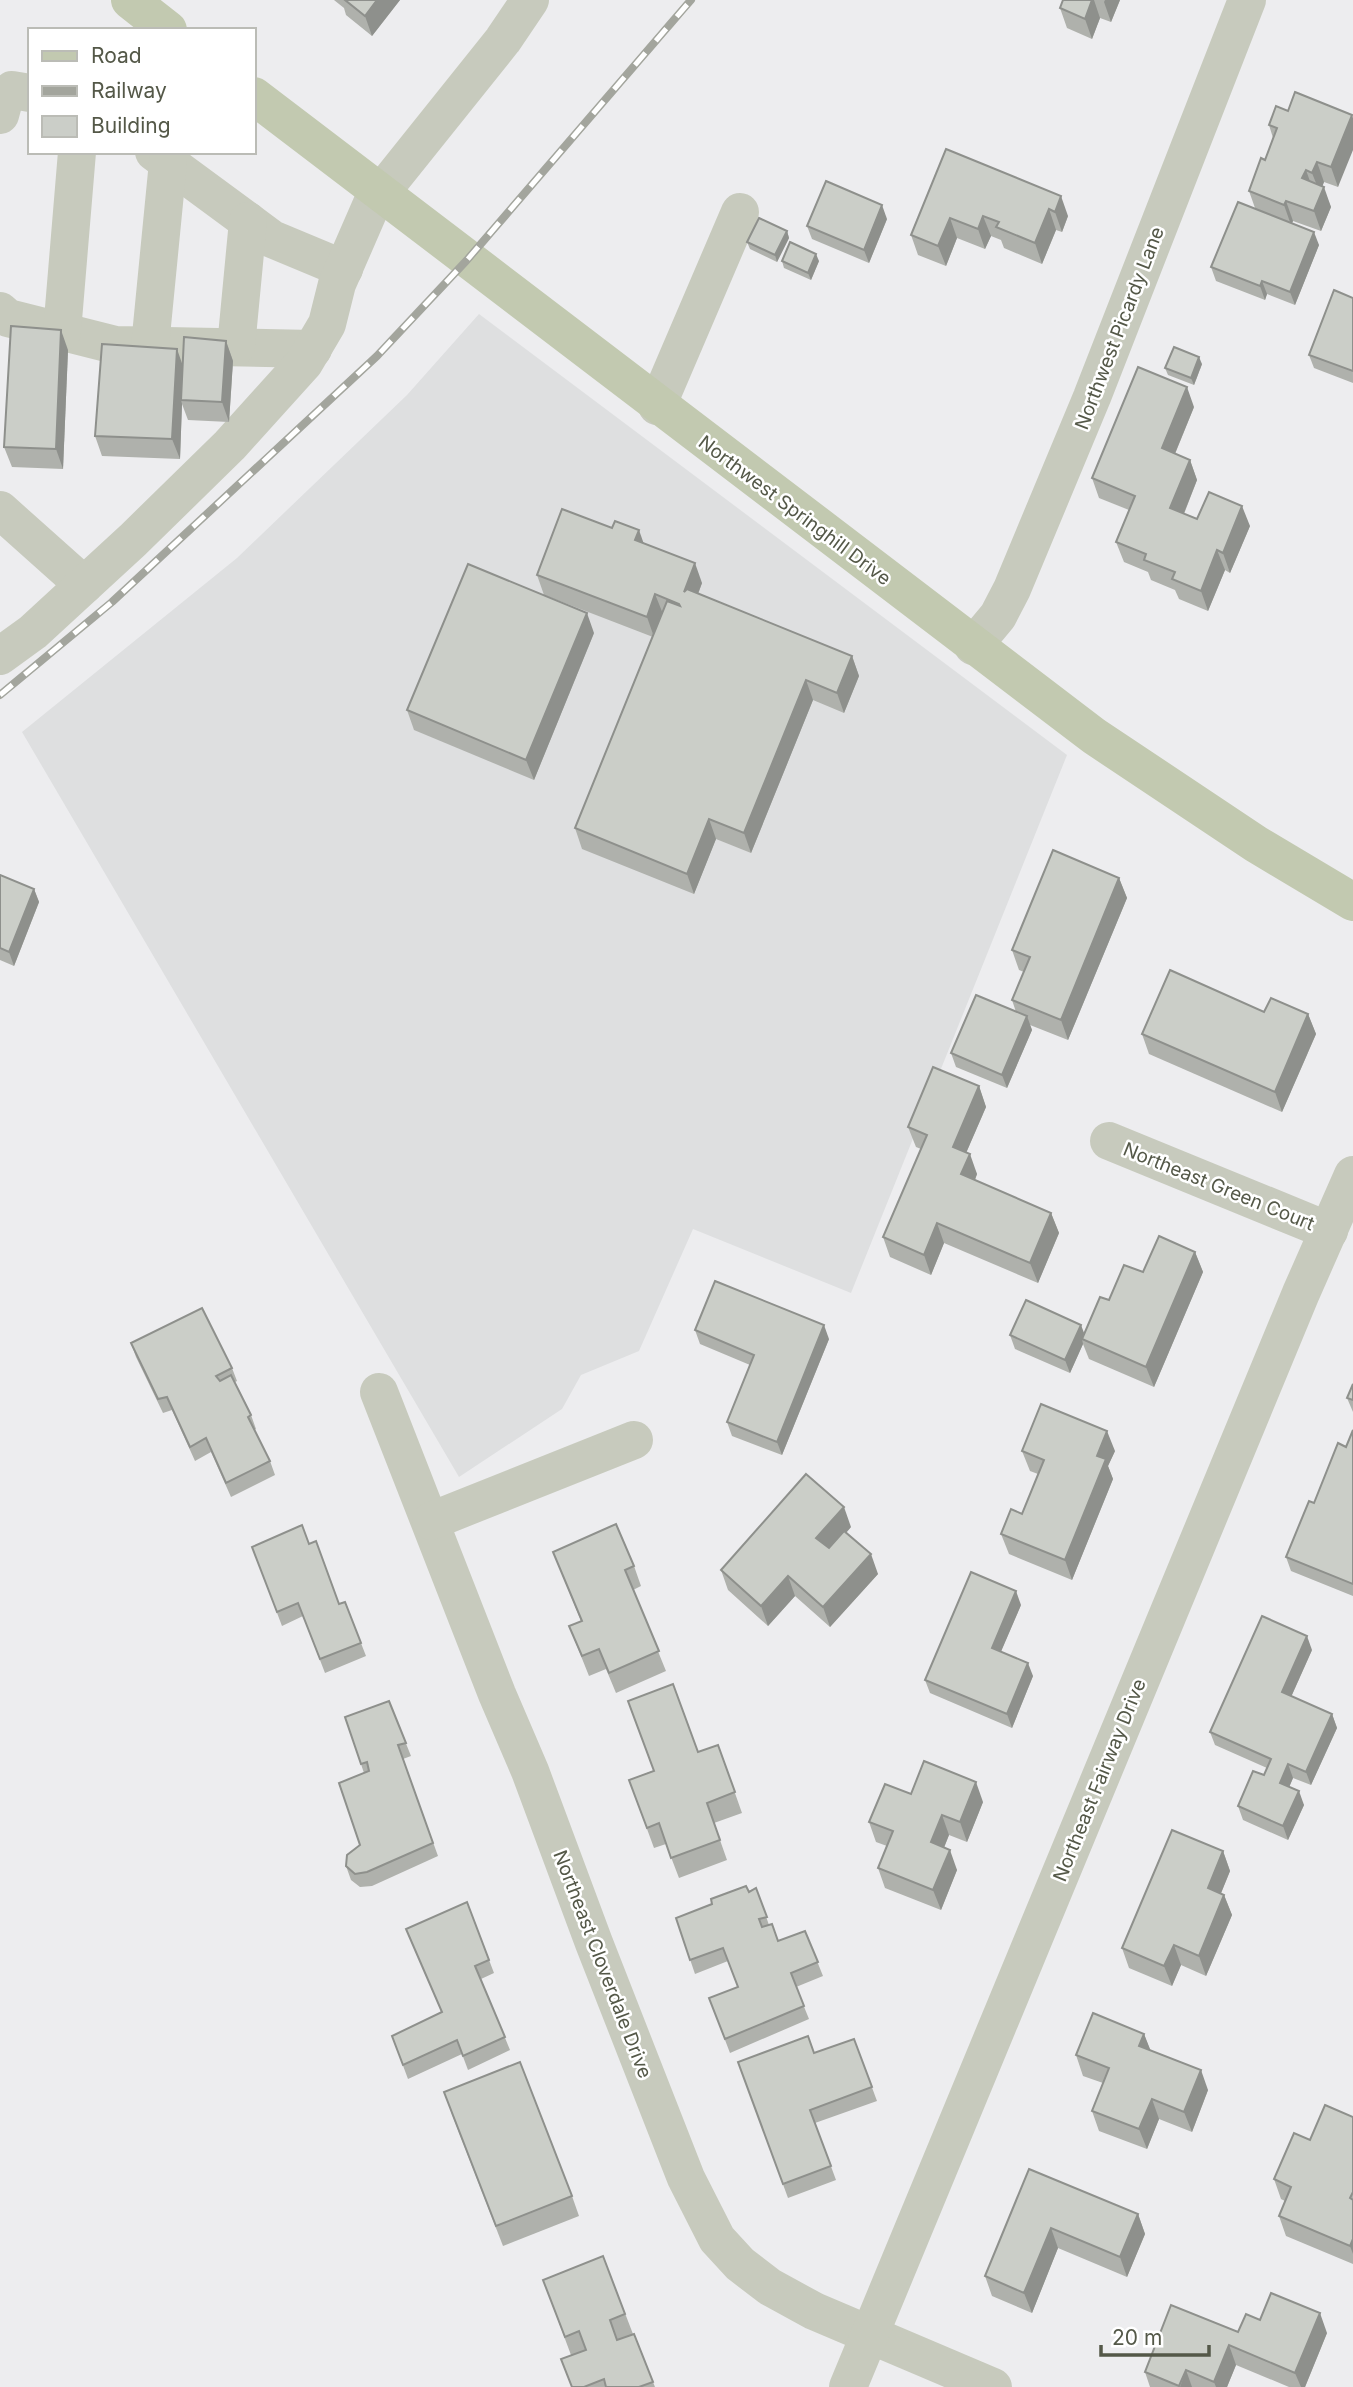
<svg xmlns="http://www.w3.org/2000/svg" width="1353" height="2387" viewBox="0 0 1353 2387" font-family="Inter,sans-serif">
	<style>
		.education { fill: #dedfe0 }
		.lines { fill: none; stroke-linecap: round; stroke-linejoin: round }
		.minor { stroke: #c7cabd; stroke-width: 38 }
		.major { stroke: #c2c9b0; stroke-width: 38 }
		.rail-casing { stroke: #a3a59d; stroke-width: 8 }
		.rail { stroke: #fff; stroke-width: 5; stroke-dasharray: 16; stroke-linecap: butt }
		.wall { fill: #afb1ac }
		.shaded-wall { fill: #8e908c }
		.building { fill: #cbcec8; stroke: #8e908c; stroke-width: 2 }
		.labels { text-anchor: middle; stroke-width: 5; stroke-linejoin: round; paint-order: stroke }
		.street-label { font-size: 19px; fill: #545848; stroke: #fff }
	</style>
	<rect width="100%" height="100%" fill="#ededef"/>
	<polygon class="education" points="479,314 1067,755 851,1293 693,1229 639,1351 581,1375 562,1409 459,1477 22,732 237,558 407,395"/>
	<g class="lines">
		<g class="minor">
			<polyline points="0,115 4,100 12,90 30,93"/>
			<polyline points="154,152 272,239 344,269"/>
			<polyline points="0,311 8,318 115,345 313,349"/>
			<polyline points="62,332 77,152"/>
			<polyline points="150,346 168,162"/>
			<polyline points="236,347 248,221"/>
			<polyline points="657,406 740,212"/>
			<polyline points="0,510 84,585"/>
			<polyline points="973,646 998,616 1012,589 1092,397 1247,0"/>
			<polyline points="0,656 33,632 133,540 230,445 304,363 327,324 337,284 377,192 391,180 503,40 530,0"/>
			<polyline points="1109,1141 1329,1231"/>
			<polyline points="379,1392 497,1694 530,1771 594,1943 686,2178 717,2239 740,2264 770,2287 814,2311 993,2387"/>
			<polyline points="431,1521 634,1440"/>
			<polyline points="848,2387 1301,1293 1353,1175"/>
		</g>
		<g class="major">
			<polyline points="130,0 168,30"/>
			<polyline points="254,96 1094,736 1256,844 1353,902"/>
		</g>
		<defs>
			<polyline id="rail" points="0,695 112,602 377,356 467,260 691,0"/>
		</defs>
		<use href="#rail" class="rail-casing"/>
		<use href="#rail" class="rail"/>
	</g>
	<g class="wall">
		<polygon points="334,0 400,0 372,36 346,15 344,8"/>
		<polygon points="1063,0 1120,0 1111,22 1100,18 1092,39 1067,28 1060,8"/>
		<polygon points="1288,111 1352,115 1338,187 1324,182 1322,186 1331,207 1321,231 1293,221 1292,223 1319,245 1295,305 1267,294 1265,300 1216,281 1211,267 1255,208 1249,191 1265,160 1273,138 1269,125"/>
		<polygon points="946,149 1068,216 1062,232 1056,230 1042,264 1004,248 1001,240 991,236 985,249 957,238 946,266 918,255 911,235"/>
		<polygon points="887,219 869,263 812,239 807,226"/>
		<polygon points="787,231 789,238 777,262 750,249 747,242"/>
		<polygon points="782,261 819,261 811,280 784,268"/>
		<polygon points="1353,298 1353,383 1314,368 1309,355"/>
		<polygon points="226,341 233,361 229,422 188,420 182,404 180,459 102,456 95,436 183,366"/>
		<polygon points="68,350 63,469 12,467 4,447"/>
		<polygon points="1202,364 1194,385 1168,375 1165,368"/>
		<polygon points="1194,407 1175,454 1190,460 1197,480 1184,514 1197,519 1250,526 1230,573 1225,570 1208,611 1179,599 1175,590 1151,580 1148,572 1124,562 1116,542 1129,510 1099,498 1092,478"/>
		<polygon points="643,543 702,583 698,594 852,656 859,676 844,713 813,700 751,853 716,839 694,894 582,849 575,828 653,637 544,595 537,575"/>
		<polygon points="594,633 534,780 414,730 407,710"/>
		<polygon points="0,875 34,889 39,902 14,966 0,960"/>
		<polygon points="1119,878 1127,898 1068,1040 1030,1025 1032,1030 1007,1088 956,1067 951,1053 1016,1012 1012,1000 1024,972 1019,970 1012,950"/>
		<polygon points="1264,1012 1308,1014 1316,1034 1282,1112 1149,1054 1142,1034"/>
		<polygon points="979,1086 986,1107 966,1153 977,1174 975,1180 1051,1213 1059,1233 1038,1283 944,1243 931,1275 890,1257 883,1237 921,1149 916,1147 908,1127"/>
		<polygon points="1195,1252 1203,1272 1154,1387 1089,1359 1083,1344 1070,1373 1015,1349 1010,1335 1084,1334 1109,1300 1143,1272"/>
		<polygon points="695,1330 829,1339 782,1455 732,1436 727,1422 750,1365 700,1344"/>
		<polygon points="131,1343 232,1368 237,1381 235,1382 251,1415 256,1429 254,1430 270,1461 275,1475 231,1497 211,1452 195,1461 172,1410 163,1413 136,1357"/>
		<polygon points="1353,1384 1353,1412 1347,1398"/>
		<polygon points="1353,1430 1353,1596 1291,1571 1286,1557 1314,1503 1346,1447"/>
		<polygon points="1022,1451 1115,1451 1108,1466 1113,1479 1072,1580 1009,1554 1001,1534 1022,1514 1038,1474 1030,1471"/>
		<polygon points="851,1527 846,1533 878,1574 830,1627 795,1596 768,1626 728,1590 721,1570"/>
		<polygon points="309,1544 339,1604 345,1602 366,1656 325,1673 303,1616 282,1626 252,1547"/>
		<polygon points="553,1552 634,1566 641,1586 633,1590 666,1671 616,1693 606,1669 589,1676 569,1626 581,1621"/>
		<polygon points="1021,1605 1001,1651 1033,1676 1012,1728 930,1693 925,1680"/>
		<polygon points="1312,1650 1291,1697 1332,1714 1337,1728 1311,1785 1293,1778 1289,1787 1304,1805 1288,1840 1243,1820 1238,1806 1264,1775 1267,1768 1215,1745 1210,1732"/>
		<polygon points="389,1701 411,1756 403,1759 438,1856 372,1886 360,1887 351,1880 346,1866 360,1845 364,1773 345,1717"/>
		<polygon points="718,1745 742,1813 714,1823 727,1860 679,1878 666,1844 654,1848 629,1780"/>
		<polygon points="911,1794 983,1802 967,1842 949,1835 944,1848 957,1870 941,1910 885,1888 878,1868 887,1846 876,1842 869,1822"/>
		<polygon points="1223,1851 1230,1871 1221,1893 1224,1895 1232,1915 1206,1976 1181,1965 1172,1986 1129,1968 1122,1948"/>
		<polygon points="756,1888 769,1925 779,1941 805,1931 823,1976 796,1987 809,2019 730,2053 709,1998 738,1987 728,1961 695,1974 676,1918"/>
		<polygon points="467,1902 494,1973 481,1979 510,2050 468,2070 462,2054 408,2079 392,2036 442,2013 406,1929"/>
		<polygon points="1144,2034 1150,2050 1208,2090 1192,2132 1159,2119 1147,2149 1099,2131 1092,2111 1103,2083 1083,2076 1076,2055"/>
		<polygon points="854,2039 877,2101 815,2123 836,2180 788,2198 738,2062 814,2053"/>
		<polygon points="451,2112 572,2196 579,2216 503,2246"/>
		<polygon points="1353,2117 1353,2264 1286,2236 1279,2216 1285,2201 1281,2199 1274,2179 1310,2140"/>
		<polygon points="1029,2169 1138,2214 1145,2234 1127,2277 1058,2248 1032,2313 992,2296 985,2276"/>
		<polygon points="603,2256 633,2334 634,2334 655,2387 571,2387 571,2355 543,2280"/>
		<polygon points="1260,2320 1327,2333 1305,2387 1289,2387 1236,2365 1227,2387 1150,2387 1145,2372 1238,2332"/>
	</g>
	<g class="shaded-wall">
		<polygon points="377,0 400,0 372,36 365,16"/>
		<polygon points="1092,0 1094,0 1100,18 1092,39 1085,19"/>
		<polygon points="1105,0 1120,0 1111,22 1104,2"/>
		<polygon points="1352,115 1353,118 1353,150 1338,187 1331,167"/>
		<polygon points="1317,162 1324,182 1320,193 1312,173"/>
		<polygon points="1306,170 1313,190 1302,178"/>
		<polygon points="1324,187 1331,207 1321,231 1314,211"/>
		<polygon points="1061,196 1068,216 1062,232 1055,212"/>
		<polygon points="1286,201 1293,221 1291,225 1284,205"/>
		<polygon points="882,205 887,219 869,263 864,250"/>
		<polygon points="1049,209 1056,230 1042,264 1035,243"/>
		<polygon points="983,216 991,236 985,249 978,229"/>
		<polygon points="950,218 957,238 946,266 938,246"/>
		<polygon points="787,231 789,238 777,262 775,255"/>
		<polygon points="1314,232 1319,245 1295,305 1290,292"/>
		<polygon points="816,254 819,261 811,280 808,273"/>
		<polygon points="1262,281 1267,294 1265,300 1260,286"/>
		<polygon points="61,330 68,350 63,469 56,449"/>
		<polygon points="226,341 233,361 229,422 222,402"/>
		<polygon points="177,349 184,369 181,400 182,404 180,459 172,439"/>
		<polygon points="1199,357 1202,364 1194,385 1191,378"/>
		<polygon points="1187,387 1194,407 1169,468 1162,448"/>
		<polygon points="1190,460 1197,480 1178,528 1170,508"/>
		<polygon points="1242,506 1250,526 1230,573 1223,553"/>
		<polygon points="639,530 646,550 635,540"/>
		<polygon points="1217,550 1225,570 1208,611 1201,591"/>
		<polygon points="695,563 702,583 691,612 684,592"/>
		<polygon points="655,594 663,614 654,637 647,617"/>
		<polygon points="587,613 594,633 534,780 526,760"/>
		<polygon points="852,656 859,676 844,713 837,693"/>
		<polygon points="806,680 813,700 751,853 744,833"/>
		<polygon points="709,819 716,839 694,894 687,874"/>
		<polygon points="1119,878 1127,898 1068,1040 1061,1020"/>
		<polygon points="34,889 39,902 14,966 9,952"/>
		<polygon points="1308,1014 1316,1034 1282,1112 1275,1092"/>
		<polygon points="1027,1016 1032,1030 1007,1088 1002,1075"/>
		<polygon points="979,1086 986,1107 960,1167 953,1147"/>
		<polygon points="970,1154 977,1174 969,1195 961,1174"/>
		<polygon points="1051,1213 1059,1233 1038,1283 1030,1263"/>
		<polygon points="937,1223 944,1243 931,1275 924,1255"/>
		<polygon points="1195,1252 1203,1272 1154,1387 1146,1367"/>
		<polygon points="824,1325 829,1339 782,1455 777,1442"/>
		<polygon points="1081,1325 1086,1338 1082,1339 1083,1344 1070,1373 1065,1360"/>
		<polygon points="1107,1431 1115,1451 1108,1466 1113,1479 1072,1580 1065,1560 1097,1456"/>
		<polygon points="844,1507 851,1527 824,1558 816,1538"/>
		<polygon points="871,1554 878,1574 830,1627 823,1607"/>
		<polygon points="788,1576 795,1596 768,1626 761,1606"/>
		<polygon points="1016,1591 1021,1605 997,1661 992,1648"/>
		<polygon points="1307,1636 1312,1650 1287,1706 1282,1692"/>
		<polygon points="1028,1663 1033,1676 1012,1728 1007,1714"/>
		<polygon points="1332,1714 1337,1728 1311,1785 1306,1772"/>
		<polygon points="1288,1764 1293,1778 1285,1797 1280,1783"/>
		<polygon points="976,1782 983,1802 967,1842 960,1822"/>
		<polygon points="1299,1791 1304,1805 1288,1840 1283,1826"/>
		<polygon points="942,1815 949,1835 938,1862 931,1842"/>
		<polygon points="950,1850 957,1870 941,1910 933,1890"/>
		<polygon points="1223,1851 1230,1871 1215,1908 1208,1888"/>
		<polygon points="1224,1895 1232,1915 1206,1976 1199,1956"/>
		<polygon points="1174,1945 1181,1965 1172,1986 1164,1966"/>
		<polygon points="1144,2034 1152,2054 1139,2046"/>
		<polygon points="1201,2070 1208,2090 1192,2132 1184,2112"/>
		<polygon points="1152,2099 1159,2119 1147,2149 1139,2129"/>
		<polygon points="1138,2214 1145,2234 1127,2277 1120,2257"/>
		<polygon points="1051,2228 1058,2248 1032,2313 1024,2293"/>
		<polygon points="1353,2239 1353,2254 1350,2246"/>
		<polygon points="1320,2313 1327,2333 1305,2387 1301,2387 1295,2373"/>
		<polygon points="1229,2345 1236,2365 1227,2387 1216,2387 1214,2382"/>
		<polygon points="1186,2370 1192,2387 1180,2387"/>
	</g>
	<g class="building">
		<polygon points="345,0 377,0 365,16"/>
		<polygon points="1063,0 1092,0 1085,19 1060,8"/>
		<polygon points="1295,92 1352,115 1331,167 1317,162 1312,173 1306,170 1302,178 1324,187 1314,211 1286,201 1284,205 1249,191 1261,158 1265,160 1277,128 1269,125 1276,106 1288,111"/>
		<polygon points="946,149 1061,196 1055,212 1049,209 1035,243 996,227 999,222 983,216 978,229 950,218 938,246 911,235"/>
		<polygon points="826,181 882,205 864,250 807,226"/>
		<polygon points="1238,202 1314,232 1290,292 1262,281 1260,286 1211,267"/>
		<polygon points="759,218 787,231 775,255 747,242"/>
		<polygon points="790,242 816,254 808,273 782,261"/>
		<polygon points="1334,290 1353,298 1353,371 1309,355"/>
		<polygon points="11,326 61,330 56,449 4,447"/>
		<polygon points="184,337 226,341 222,402 181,400"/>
		<polygon points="102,344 177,349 172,439 95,436"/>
		<polygon points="1174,347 1199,357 1191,378 1165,368"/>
		<polygon points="1138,367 1187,387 1162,448 1190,460 1170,508 1197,519 1209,492 1242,506 1223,553 1217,550 1201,591 1172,579 1175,572 1144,560 1146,554 1116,542 1135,496 1092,478"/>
		<polygon points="562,509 612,528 615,521 639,530 635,540 695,563 684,592 687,589 852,656 837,693 806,680 744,833 709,819 687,874 575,828 667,601 680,606 679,604 655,594 647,617 537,575"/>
		<polygon points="468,564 587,613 526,760 407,710"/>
		<polygon points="1053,850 1119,878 1061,1020 1012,1000 1030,957 1012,950"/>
		<polygon points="0,875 34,889 9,952 0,948"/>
		<polygon points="1170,970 1264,1012 1271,998 1308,1014 1275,1092 1142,1034"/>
		<polygon points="976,995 1027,1016 1002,1075 951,1053"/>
		<polygon points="933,1067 979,1086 953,1147 970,1154 961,1174 1051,1213 1030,1263 937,1223 924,1255 883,1237 927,1135 908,1127"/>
		<polygon points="1159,1236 1195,1252 1146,1367 1082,1339 1100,1297 1109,1300 1124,1265 1143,1272"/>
		<polygon points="715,1281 824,1325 777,1442 727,1422 754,1355 695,1330"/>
		<polygon points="1026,1300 1081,1325 1065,1360 1010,1335"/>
		<polygon points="202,1308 232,1368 216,1376 220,1381 231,1375 251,1415 248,1417 270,1461 226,1483 206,1438 190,1447 167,1397 158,1399 131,1343"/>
		<polygon points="1353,1384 1353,1400 1347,1398"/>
		<polygon points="1041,1404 1107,1431 1097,1456 1106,1459 1065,1560 1001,1534 1011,1509 1022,1514 1044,1460 1022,1451"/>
		<polygon points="1353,1430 1353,1584 1286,1557 1309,1501 1314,1503 1338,1443 1346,1447"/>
		<polygon points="806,1474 844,1507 816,1538 829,1548 844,1531 871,1554 823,1607 788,1576 761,1606 721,1570"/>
		<polygon points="616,1524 634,1566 625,1570 659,1651 609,1673 599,1649 582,1656 569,1626 582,1621 553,1552"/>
		<polygon points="302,1525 309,1544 316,1541 339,1604 345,1602 361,1643 320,1659 298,1603 277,1612 252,1547"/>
		<polygon points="971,1572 1016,1591 992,1648 1028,1663 1007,1714 925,1680"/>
		<polygon points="1262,1616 1307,1636 1282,1692 1332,1714 1306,1772 1288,1764 1280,1783 1299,1791 1283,1826 1238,1806 1253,1771 1264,1775 1271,1759 1210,1732"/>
		<polygon points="673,1684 698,1752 718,1745 735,1792 707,1803 720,1840 671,1858 659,1823 647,1828 629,1780 654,1771 628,1701"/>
		<polygon points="389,1701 406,1743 398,1745 433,1843 367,1872 355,1874 346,1866 347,1855 360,1845 339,1783 369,1771 367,1762 361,1764 345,1717"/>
		<polygon points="924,1761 976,1782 960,1822 942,1815 931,1842 950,1850 933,1890 878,1868 893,1831 869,1822 885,1784 911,1794"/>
		<polygon points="1172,1830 1223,1851 1208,1888 1224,1895 1199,1956 1174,1945 1164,1966 1122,1948"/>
		<polygon points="746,1886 749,1892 756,1888 767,1917 759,1919 762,1927 772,1924 778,1941 805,1931 818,1962 791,1973 804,2006 725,2039 709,1998 738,1987 723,1948 690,1960 676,1918 712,1904 711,1899"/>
		<polygon points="467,1902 489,1960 475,1966 505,2037 463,2056 457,2040 403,2065 392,2036 442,2012 406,1929"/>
		<polygon points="1093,2013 1144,2034 1139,2046 1201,2070 1184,2112 1152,2099 1139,2129 1092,2111 1109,2068 1076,2055"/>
		<polygon points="808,2036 814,2053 854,2039 872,2087 810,2110 831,2166 783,2184 738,2062"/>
		<polygon points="520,2062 572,2196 496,2226 444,2092"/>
		<polygon points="1325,2105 1353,2117 1353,2192 1350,2198 1353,2200 1353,2239 1350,2246 1279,2216 1291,2187 1274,2179 1294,2133 1310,2140"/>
		<polygon points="1029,2169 1138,2214 1120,2257 1051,2228 1024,2293 985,2276"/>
		<polygon points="603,2256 625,2314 610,2320 617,2340 634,2334 653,2382 639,2387 606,2387 604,2379 584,2387 572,2387 561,2359 586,2350 579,2331 565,2337 543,2280"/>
		<polygon points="1271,2293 1320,2313 1295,2373 1229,2345 1214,2382 1186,2370 1179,2386 1145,2372 1171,2305 1238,2332 1246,2314 1260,2320"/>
	</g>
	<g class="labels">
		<g class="street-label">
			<text transform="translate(1119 328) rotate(-69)" y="7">Northwest Picardy Lane</text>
			<text transform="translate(795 510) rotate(37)" y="7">Northwest Springhill Drive</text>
			<text transform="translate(1219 1186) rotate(22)" y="7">Northeast Green Court</text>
			<text transform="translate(1099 1780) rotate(-68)" y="7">Northeast Fairway Drive</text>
			<text transform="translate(603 1964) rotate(69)" y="7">Northeast Cloverdale Drive</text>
		</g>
	</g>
	<rect x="28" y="28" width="228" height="126" fill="#ffffff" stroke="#bbbcb6" stroke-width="2"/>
	<rect x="42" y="51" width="35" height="10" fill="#c2c9b0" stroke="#bbbcb6" stroke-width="2"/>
	<text x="91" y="63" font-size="21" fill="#545848">Road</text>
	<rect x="42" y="86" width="35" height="10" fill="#a3a59d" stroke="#bbbcb6" stroke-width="2"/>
	<text x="91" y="98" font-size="21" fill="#545848">Railway</text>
	<rect x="42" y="116" width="35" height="21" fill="#cbcec8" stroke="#bbbcb6" stroke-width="2"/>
	<text x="91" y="133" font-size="21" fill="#545848">Building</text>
	<path d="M1101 2345v10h108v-10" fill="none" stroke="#545848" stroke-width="3.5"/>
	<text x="1112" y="2345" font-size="21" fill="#545848" stroke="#ffffff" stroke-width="5" paint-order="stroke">20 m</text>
</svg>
